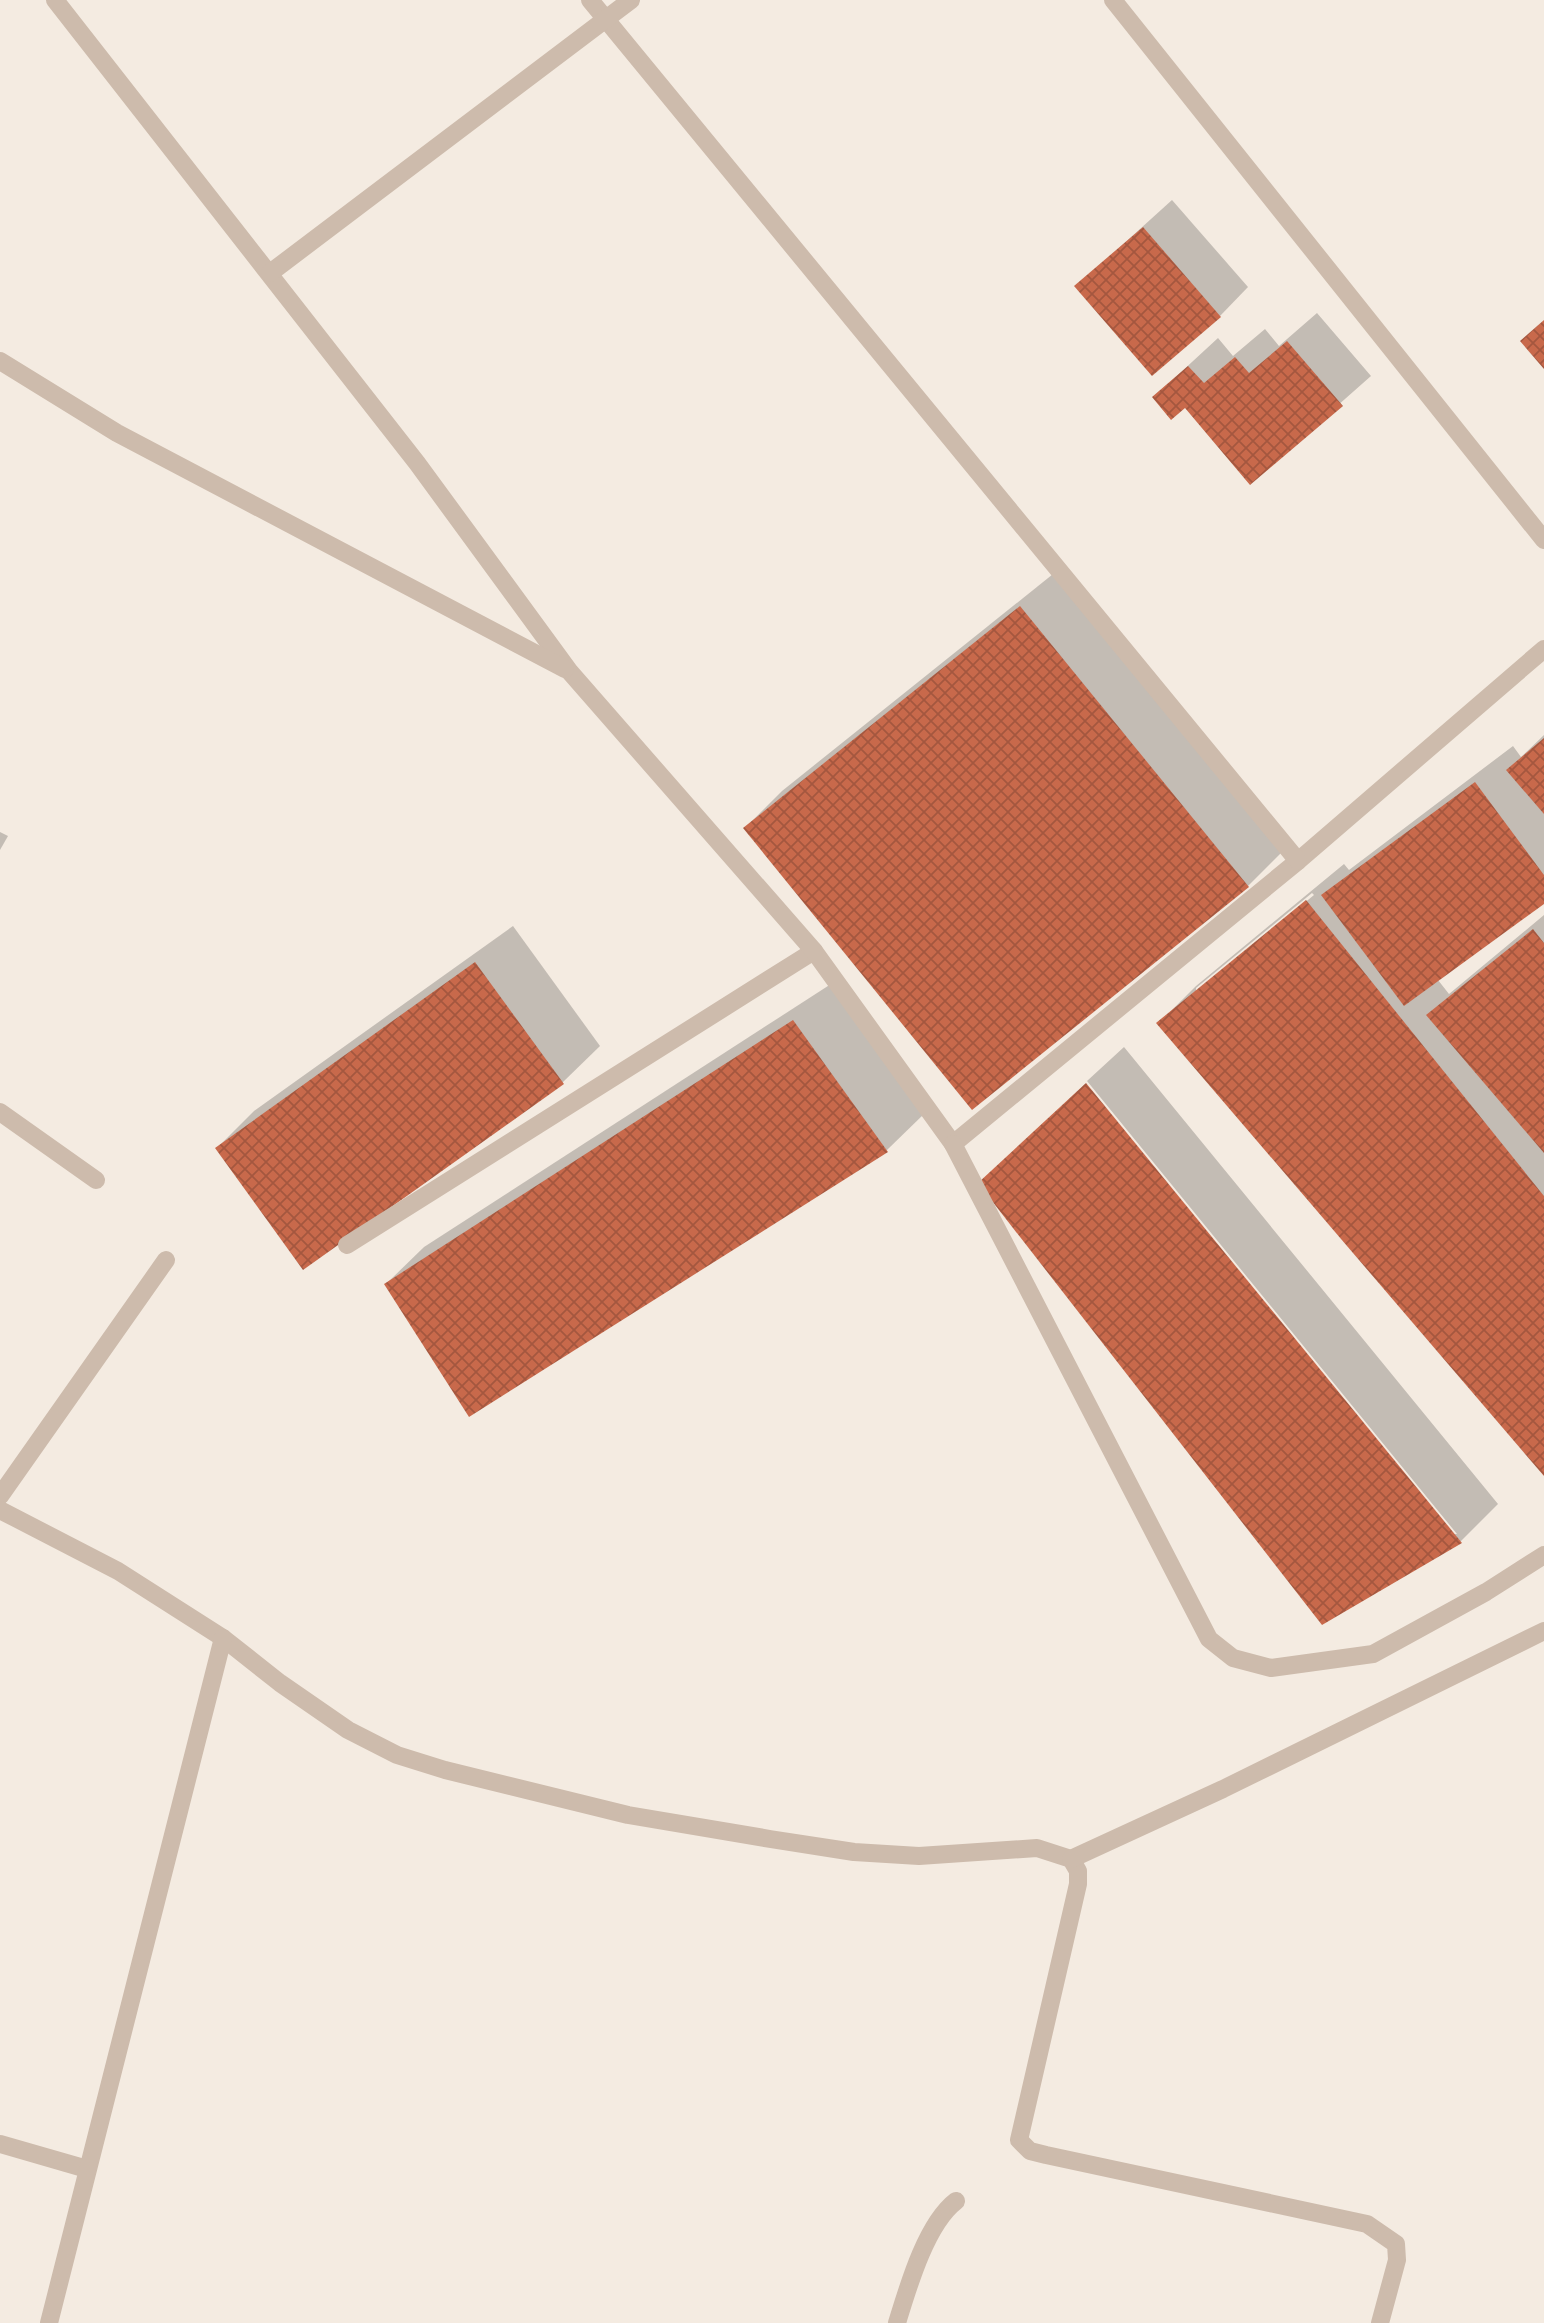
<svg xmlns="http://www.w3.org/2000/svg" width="1544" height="2323" viewBox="0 0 1544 2323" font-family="'Open Sans',sans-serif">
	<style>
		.shadow { fill: #0003; fill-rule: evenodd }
		.building { fill: url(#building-cross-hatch) }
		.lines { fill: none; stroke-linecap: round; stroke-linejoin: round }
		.service { stroke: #cdbbac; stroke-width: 18 }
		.minor { stroke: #cdbbac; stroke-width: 18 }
	</style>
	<defs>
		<pattern id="building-cross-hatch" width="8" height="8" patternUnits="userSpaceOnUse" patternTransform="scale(1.75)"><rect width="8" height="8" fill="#c8694b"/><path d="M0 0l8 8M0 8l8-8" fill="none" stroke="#a4573f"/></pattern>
	</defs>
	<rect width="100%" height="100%" fill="#f4ebe1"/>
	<g class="shadow">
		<polygon points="1172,200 1248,287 1220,316 1077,286"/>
		<polygon points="1317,313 1371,376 1251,482 1185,406 1154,397 1218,338 1233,356 1265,329 1279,346"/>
		<polygon points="1058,570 1285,849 1248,886 745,828 782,791"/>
		<path d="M1544,735V902L1438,980L1449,994L1544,915V1474L1159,1023L1196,986L1344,864L1349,870L1513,746L1521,757ZM1312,893L1314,895L1196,992V988Z"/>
		<polygon points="0,832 8,836 0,850"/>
		<polygon points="513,926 600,1046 562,1083 217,1148 254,1111"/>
		<polygon points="831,984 925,1113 887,1150 470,1415 386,1284 424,1247"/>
		<polygon points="1124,1047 1498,1504 1461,1541 1323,1623 980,1184 1085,1084 1453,1534 1457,1534 1087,1081"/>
	</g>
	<g class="building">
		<polygon points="1143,227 1221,317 1152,376 1074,286"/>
		<polygon points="1544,320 1544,369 1520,341"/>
		<polygon points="1287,341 1343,406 1250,485 1185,408 1171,420 1152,397 1188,366 1204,383 1235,357 1249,373"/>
		<polygon points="1020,606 1249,887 972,1110 743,828"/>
		<polygon points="1544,738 1544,814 1506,770"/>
		<polygon points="1475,782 1544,875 1544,904 1404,1006 1321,895"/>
		<polygon points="1306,900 1544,1196 1544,1476 1156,1023"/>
		<polygon points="1533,929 1544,943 1544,1153 1426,1015"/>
		<polygon points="475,962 564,1084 303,1270 215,1148"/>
		<polygon points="793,1020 888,1152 469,1417 384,1284"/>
		<polygon points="1086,1083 1462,1543 1322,1625 978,1183"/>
	</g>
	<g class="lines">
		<polyline class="service" points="347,1245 814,951"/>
		<g class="minor">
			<polyline points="55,0 417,463 570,672 814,951 953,1144 1298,861 1544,649"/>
			<polyline points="590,0 1298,861"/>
			<polyline points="1113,0 1544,540"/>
			<polyline points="270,273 631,0"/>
			<polyline points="0,361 117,433 565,669"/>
			<polyline points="0,1112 96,1180"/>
			<polyline points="953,1144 1209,1639 1233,1658 1271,1668 1373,1654 1486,1592 1544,1555"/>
			<polyline points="0,1496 166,1260"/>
			<polyline points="0,1510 118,1571 223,1638 280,1683 348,1730 397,1755 445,1770 628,1815 770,1839 854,1852 919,1856 1037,1848 1071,1859 1078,1871 1078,1884 1019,2140 1030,2151 1046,2155 1367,2224 1396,2244 1397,2260 1380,2323"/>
			<polyline points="1071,1859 1223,1789 1544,1631"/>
			<polyline points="0,2144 87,2169"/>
			<polyline points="49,2323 223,1638"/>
			<path d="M897,2323C908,2287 926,2224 956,2201"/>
		</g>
	</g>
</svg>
